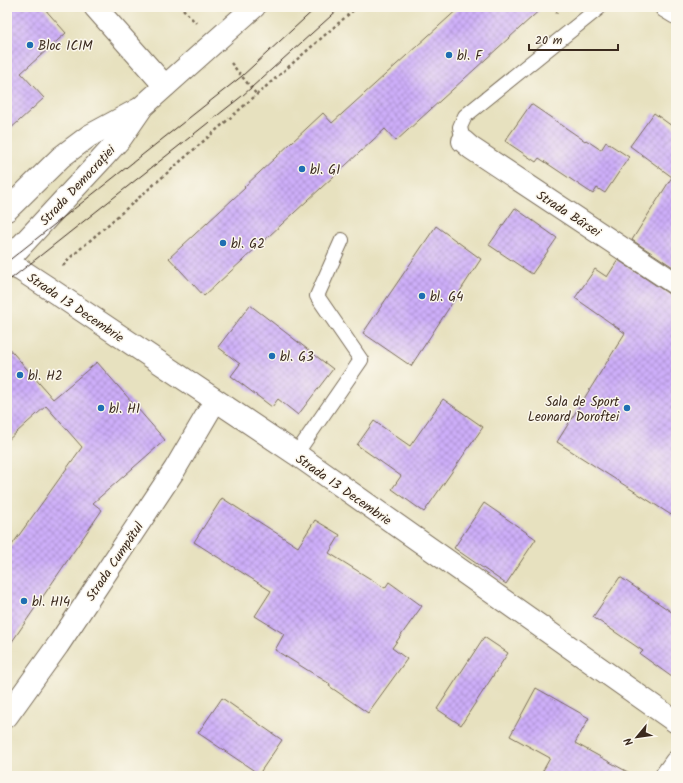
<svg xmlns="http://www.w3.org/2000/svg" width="683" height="783" viewBox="0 0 683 783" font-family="Kalam,sans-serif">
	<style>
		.building { fill: url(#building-cross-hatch) }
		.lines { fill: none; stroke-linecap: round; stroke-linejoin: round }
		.service-casing { stroke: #776a56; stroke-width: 16 }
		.minor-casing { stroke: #776a56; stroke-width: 24 }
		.tertiary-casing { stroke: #776a56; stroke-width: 24 }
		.secondary-casing { stroke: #776a56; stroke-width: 24 }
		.path { stroke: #776a56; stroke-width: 2.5; stroke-dasharray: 3 3; stroke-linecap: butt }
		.service { stroke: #fff; stroke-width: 14 }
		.minor { stroke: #fff; stroke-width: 22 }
		.tertiary { stroke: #fff; stroke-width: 22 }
		.secondary { stroke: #fff; stroke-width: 22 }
		.tram { stroke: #3b2a1e; stroke-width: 1 }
		.poi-dot { fill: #1f6fb2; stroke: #fbf7ec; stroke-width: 1.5 }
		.labels { text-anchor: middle; stroke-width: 3; stroke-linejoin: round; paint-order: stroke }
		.poi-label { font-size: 13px; fill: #3b2a1e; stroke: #fbf7ec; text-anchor: start }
		.street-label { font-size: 13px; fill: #3b2a1e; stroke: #fbf7ec }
	</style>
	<defs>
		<pattern id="building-cross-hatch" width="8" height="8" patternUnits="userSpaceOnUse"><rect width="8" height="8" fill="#cdaef9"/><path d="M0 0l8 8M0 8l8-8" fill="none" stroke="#a88ec9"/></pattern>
	</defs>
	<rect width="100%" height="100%" fill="#fbf7ec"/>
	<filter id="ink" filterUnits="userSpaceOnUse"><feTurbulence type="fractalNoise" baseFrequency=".025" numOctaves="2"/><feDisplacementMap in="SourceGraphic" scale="8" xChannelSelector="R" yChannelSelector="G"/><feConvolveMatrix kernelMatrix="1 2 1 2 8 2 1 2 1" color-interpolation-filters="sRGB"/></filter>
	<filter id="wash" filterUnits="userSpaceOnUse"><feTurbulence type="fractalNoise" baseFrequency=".012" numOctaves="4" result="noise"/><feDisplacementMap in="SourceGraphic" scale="16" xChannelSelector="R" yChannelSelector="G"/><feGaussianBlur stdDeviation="0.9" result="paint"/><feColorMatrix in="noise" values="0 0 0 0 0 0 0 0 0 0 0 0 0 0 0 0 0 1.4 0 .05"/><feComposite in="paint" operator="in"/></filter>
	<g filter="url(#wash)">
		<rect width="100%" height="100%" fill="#e7e1bf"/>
		<g id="blocks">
			<g class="building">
				<polygon points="7,7 43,7 66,33 21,73 44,98 7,132"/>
				<polygon points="460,7 543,7 396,141 385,129 204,296 169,258 245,188 244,187 323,113 332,123"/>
				<polygon points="531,104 585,141 586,140 601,150 606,142 629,157 605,193 597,188 593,194 539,158 536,162 505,141"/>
				<polygon points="654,113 676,129 676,269 632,240 672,177 630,146"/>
				<polygon points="515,208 557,238 532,274 489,245"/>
				<polygon points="436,226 481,259 411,366 363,333"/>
				<polygon points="618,260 669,294 676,296 676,518 557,442 625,333 575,298 595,269 607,277"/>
				<polygon points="250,305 333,369 298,415 278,399 272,407 231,376 240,364 218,347"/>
				<polygon points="7,346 53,399 97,362 165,440 93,503 102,510 7,649 7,552 82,447 46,406 7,441"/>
				<polygon points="443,399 483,427 424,512 392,489 401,476 357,445 374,421 410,446"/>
				<polygon points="222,498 298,547 315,520 340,535 329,553 385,588 389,582 422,606 392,648 407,659 368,713 329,686 330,684 275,650 284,634 255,616 271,591 194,542"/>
				<polygon points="484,503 536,539 506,584 454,548"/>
				<polygon points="620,577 676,615 676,680 640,654 643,651 593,617"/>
				<polygon points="484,637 508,653 461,725 437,709"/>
				<polygon points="536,688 589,718 575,743 635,776 540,776 550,758 510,736"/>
				<polygon points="222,698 282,740 259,774 198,733"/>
			</g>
		</g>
	</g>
	<g filter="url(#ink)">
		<use href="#blocks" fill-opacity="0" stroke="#776a56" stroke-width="1"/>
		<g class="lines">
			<defs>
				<g id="service">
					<polyline points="463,141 460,127 465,116 600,7"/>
					<polyline points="296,454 361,360 317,296 342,240"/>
				</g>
				<g id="minor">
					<polyline points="666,7 676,13"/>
					<polyline points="463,141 471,148 676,284"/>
					<polyline points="7,264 21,270 47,287 296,454 676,722"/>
					<polyline points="7,716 58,645 175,469 215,401"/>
					<polyline points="666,776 676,762"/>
				</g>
				<polyline id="tertiary" points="95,7 165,86"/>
				<g id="secondary">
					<polyline points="7,210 61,157 89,136 139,109"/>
					<polyline points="7,261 100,161 121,138 143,106 254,7"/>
				</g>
			</defs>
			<use href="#service" class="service-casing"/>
			<use href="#minor" class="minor-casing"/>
			<use href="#tertiary" class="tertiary-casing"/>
			<use href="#secondary" class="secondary-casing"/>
			<g class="path">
				<polyline points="552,7 557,13"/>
				<polyline points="183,9 196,23"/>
				<polyline points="231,63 257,95"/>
				<polyline points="63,266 71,257 357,7"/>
			</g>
			<use href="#service" class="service"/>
			<use href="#minor" class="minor"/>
			<use href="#tertiary" class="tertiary"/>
			<use href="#secondary" class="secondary"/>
			<g class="tram">
				<polyline points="7,262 242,76 317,7"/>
				<polyline points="7,282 242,96 341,7"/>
			</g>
		</g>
	</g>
	<g class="poi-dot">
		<circle cx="30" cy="45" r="4"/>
		<circle cx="449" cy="55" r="4"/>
		<circle cx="302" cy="169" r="4"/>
		<circle cx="223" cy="243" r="4"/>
		<circle cx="422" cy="296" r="4"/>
		<circle cx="272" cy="356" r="4"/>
		<circle cx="20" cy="375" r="4"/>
		<circle cx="101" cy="408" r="4"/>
		<circle cx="627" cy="408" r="4"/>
		<circle cx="24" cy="601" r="4"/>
	</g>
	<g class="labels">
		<g class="poi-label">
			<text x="38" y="50">Bloc ICIM</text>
			<text x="457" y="60">bl. F</text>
			<text x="310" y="174">bl. G1</text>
			<text x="231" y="248">bl. G2</text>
			<text x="430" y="301">bl. G4</text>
			<text x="280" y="361">bl. G3</text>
			<text x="28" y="380">bl. H2</text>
			<text x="619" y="406" text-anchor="end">Sala de Sport<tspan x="619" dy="15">Leonard Doroftei</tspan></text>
			<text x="109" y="413">bl. H1</text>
			<text x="32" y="606">bl. H14</text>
		</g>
		<g class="street-label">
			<text transform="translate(77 185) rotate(-47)" y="5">Strada Democrației</text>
			<text transform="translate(569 213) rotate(33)" y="5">Strada Bârsei</text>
			<text transform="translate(76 307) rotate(34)" y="5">Strada 13 Decembrie</text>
			<text transform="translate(344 489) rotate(35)" y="5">Strada 13 Decembrie</text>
			<text transform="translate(114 561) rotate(-56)" y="5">Strada Cumpătul</text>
		</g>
	</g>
	<rect width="683" height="783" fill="none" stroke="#fbf7ec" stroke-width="24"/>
	<g transform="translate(637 737) rotate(241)" stroke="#fbf7ec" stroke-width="3" paint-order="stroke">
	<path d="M0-3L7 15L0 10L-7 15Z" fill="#3b2a1e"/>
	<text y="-6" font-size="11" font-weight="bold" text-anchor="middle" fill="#3b2a1e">N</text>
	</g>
	<path d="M529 44v6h89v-6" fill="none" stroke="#3b2a1e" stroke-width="2"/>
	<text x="535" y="44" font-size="12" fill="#3b2a1e" stroke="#fbf7ec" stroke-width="3" paint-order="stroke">20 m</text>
</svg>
